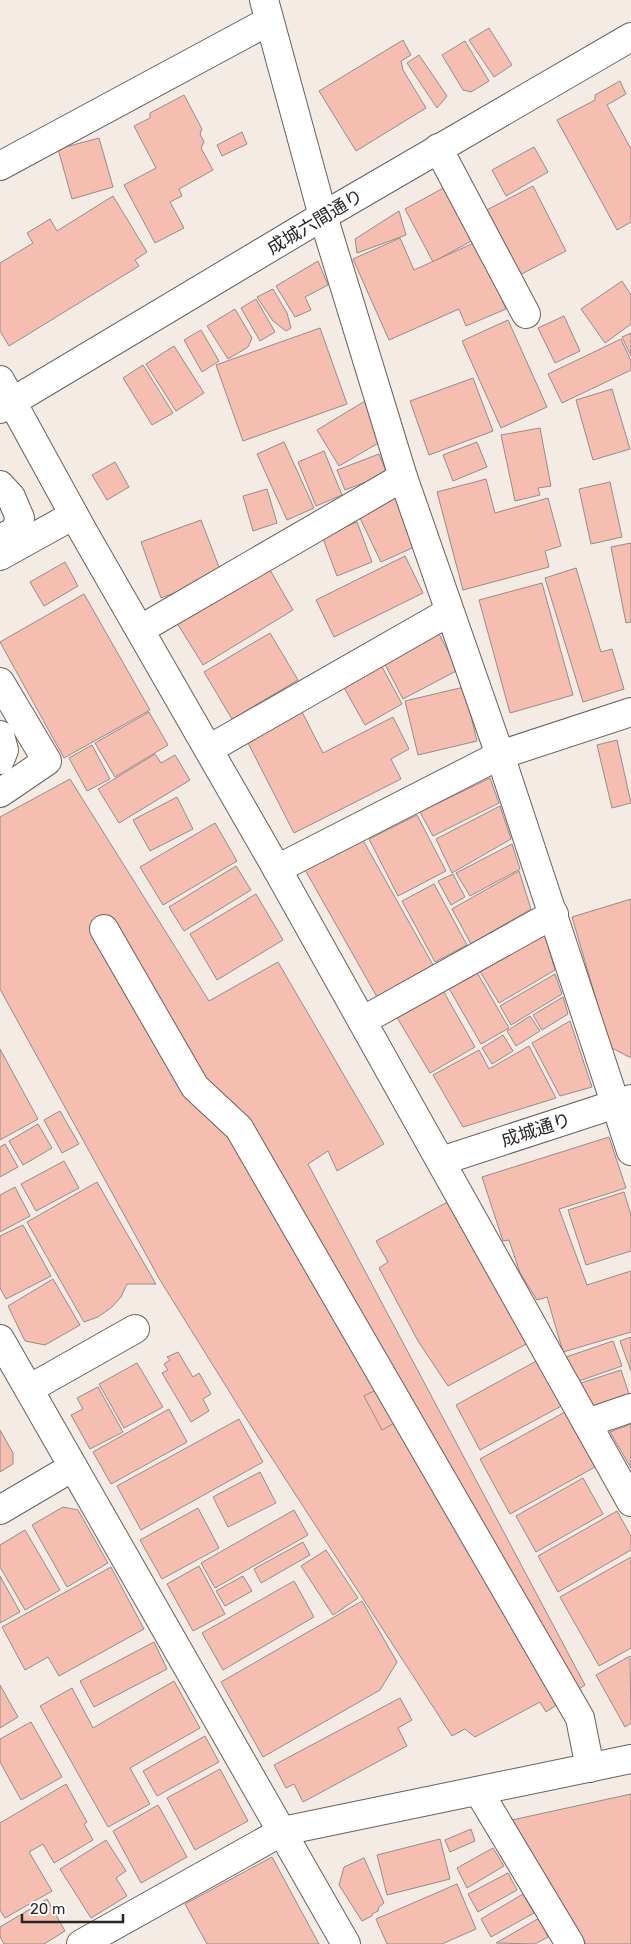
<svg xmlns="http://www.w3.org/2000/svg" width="631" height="1944" viewBox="0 0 631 1944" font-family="Rubik,'Noto Sans JP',sans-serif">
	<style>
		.building { fill: #f6beb0; stroke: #978c89 }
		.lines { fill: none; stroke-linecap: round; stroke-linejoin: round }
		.minor-casing { stroke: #69615c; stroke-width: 30 }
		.minor { stroke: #fff; stroke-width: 28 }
		.labels { text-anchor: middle; stroke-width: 4.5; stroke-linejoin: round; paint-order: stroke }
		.street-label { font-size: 18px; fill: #2a2624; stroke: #fff }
	</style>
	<rect width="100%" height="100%" fill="#f5ebe5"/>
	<g class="building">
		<polygon points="489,28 512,65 494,77 469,40"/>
		<polygon points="403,40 411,55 401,61 403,70 426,108 356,151 319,91"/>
		<polygon points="465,41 489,81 471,92 463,90 442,55"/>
		<polygon points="419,55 447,96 437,108 407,63"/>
		<polygon points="620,81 626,94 607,105 631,149 631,222 617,230 557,120 595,100 595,95"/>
		<polygon points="184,95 202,129 200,134 204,142 201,148 213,170 179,189 182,196 170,202 184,228 155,243 124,185 156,168 134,126 150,118 150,113"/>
		<polygon points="242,132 247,144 222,156 217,145"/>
		<polygon points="99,138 113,187 72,199 58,149"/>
		<polygon points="534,147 548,172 506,196 492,170"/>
		<polygon points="447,186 475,239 433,262 405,209"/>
		<polygon points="533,186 566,251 512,279 479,214"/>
		<polygon points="113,196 147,252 135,260 139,266 9,346 0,331 0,263 33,243 27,233 50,219 57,231"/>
		<polygon points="399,211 406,235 357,253 355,239"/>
		<polygon points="400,238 414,270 476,242 506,309 466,326 459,309 389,340 353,259"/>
		<polygon points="318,261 328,285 305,297 311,310 295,317 276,286"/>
		<polygon points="622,281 631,295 631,324 605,343 581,309"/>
		<polygon points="273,289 287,313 291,328 286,331 273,321 257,297"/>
		<polygon points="256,299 275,332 260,341 241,308"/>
		<polygon points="235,309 252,338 248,347 228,359 207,326"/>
		<polygon points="564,316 580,351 555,363 538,328"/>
		<polygon points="508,320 547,407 501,428 462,341"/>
		<polygon points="320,328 347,404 243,441 216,365"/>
		<polygon points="201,330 219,361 202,372 184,340"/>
		<polygon points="631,333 631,356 622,337"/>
		<polygon points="621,339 631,361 631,370 562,403 548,374"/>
		<polygon points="174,346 204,393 176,411 146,364"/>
		<polygon points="143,365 173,413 152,425 123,378"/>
		<polygon points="473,378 493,431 429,455 410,401"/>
		<polygon points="612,389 630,449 593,460 576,400"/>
		<polygon points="365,401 387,438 339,466 317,430"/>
		<polygon points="540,428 551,486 538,488 540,495 515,501 501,435"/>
		<polygon points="284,442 314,508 287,520 257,454"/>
		<polygon points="477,442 487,467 453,481 443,455"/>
		<polygon points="324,451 342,495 316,506 298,462"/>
		<polygon points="379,454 387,474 345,490 337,470"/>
		<polygon points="115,462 129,487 107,500 92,475"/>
		<polygon points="486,479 495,513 548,498 561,546 545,551 549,567 463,590 437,492"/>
		<polygon points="610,482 622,537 591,544 579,489"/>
		<polygon points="267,489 277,523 253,531 243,496"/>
		<polygon points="399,495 421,544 381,562 358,514"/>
		<polygon points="201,520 222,575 161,598 141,542"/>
		<polygon points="357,522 372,562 337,576 322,536"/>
		<polygon points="631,543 631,622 626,623 611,547"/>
		<polygon points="405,556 423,593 334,637 316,600"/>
		<polygon points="65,562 78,586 44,606 30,582"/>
		<polygon points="576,568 601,652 612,649 624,689 583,702 545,578"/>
		<polygon points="270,570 293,610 203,665 177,623"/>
		<polygon points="542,583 573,695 510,713 479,600"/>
		<polygon points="84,594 150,710 64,758 0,642"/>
		<polygon points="437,630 458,670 403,699 382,659"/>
		<polygon points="270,633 298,680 232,719 204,672"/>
		<polygon points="380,663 402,704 365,725 342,684"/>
		<polygon points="464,687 477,741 418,755 405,701"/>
		<polygon points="300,708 323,753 393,717 409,749 391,759 401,779 294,833 245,737"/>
		<polygon points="149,712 168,745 115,777 95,743"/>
		<polygon points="617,740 631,803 612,808 597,745"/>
		<polygon points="92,745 110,779 87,791 69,758"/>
		<polygon points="155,754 161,763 175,755 190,780 119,823 98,789"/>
		<polygon points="490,778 499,803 433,836 420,812"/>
		<polygon points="70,779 209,1001 278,962 384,1144 337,1171 328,1151 308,1164 585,1685 546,1712 540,1702 475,1737 465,1729 452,1736 242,1412 160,1280 0,989 0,817"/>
		<polygon points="177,797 193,829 150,851 133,820"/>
		<polygon points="500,806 511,839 452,873 436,839"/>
		<polygon points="417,815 446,871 398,896 369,839"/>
		<polygon points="215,823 237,861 163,905 140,867"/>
		<polygon points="360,835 437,972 381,1004 304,868"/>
		<polygon points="512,844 520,869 470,896 456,873"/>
		<polygon points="236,866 251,890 184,931 169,907"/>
		<polygon points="519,871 531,909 471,944 452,909"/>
		<polygon points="453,874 465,897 451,905 438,881"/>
		<polygon points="434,884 467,945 435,962 402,901"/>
		<polygon points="256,894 283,940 217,980 190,934"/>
		<polygon points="631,899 631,1058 610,1047 572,917"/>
		<polygon points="535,934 545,936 555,970 499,1003 478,968"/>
		<polygon points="475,969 509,1028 481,1044 447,985"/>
		<polygon points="555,974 562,994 511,1025 500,1006"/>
		<polygon points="441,987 475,1047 430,1073 395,1014"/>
		<polygon points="563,997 568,1014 542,1030 533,1015"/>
		<polygon points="530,1016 540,1031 516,1046 507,1031"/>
		<polygon points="570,1021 592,1087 560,1096 532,1043"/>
		<polygon points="503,1035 513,1051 492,1064 482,1048"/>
		<polygon points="529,1046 556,1098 463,1127 433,1075 479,1050 489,1069"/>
		<polygon points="0,1049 38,1119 0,1140"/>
		<polygon points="60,1111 79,1144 62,1153 44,1120"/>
		<polygon points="38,1124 52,1148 23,1165 9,1141"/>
		<polygon points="609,1137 626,1188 559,1209 587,1285 631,1271 631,1332 563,1352 547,1297 537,1300 520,1273 509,1240 503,1241 482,1177"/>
		<polygon points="5,1144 18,1167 0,1177 0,1147"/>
		<polygon points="64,1161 79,1188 36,1211 21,1184"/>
		<polygon points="97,1182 156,1284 127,1284 121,1297 112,1307 98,1317 84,1322 27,1222"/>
		<polygon points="15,1187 30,1216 0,1232 0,1195"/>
		<polygon points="624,1192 631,1215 631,1251 586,1265 568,1210"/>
		<polygon points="453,1199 532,1341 448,1386 418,1341 379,1268 388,1262 376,1241"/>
		<polygon points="23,1225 51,1276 6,1299 0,1288 0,1236"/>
		<polygon points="53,1279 80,1325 45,1345 25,1341 8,1306"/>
		<polygon points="631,1337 631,1371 620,1341"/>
		<polygon points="613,1341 622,1366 579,1381 566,1357"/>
		<polygon points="178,1352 193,1377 199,1373 211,1394 203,1399 209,1411 191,1422 162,1373 168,1370 164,1364 170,1360 167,1357"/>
		<polygon points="540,1359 565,1404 480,1450 456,1405"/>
		<polygon points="137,1363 163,1407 124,1428 99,1384"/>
		<polygon points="621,1370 630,1397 593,1408 581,1383"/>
		<polygon points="98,1387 123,1432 90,1449 71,1415 83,1409 77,1398"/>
		<polygon points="378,1389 396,1422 382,1430 364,1396"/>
		<polygon points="169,1409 187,1442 111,1484 93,1452"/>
		<polygon points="565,1412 595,1467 510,1514 480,1459"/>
		<polygon points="239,1419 263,1462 141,1530 117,1486"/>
		<polygon points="631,1424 631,1468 610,1432"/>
		<polygon points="0,1430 13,1453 13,1464 0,1472"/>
		<polygon points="260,1472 276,1503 228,1527 213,1497"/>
		<polygon points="583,1478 603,1514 536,1552 516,1516"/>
		<polygon points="63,1507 78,1510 108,1563 67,1587 32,1525"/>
		<polygon points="198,1508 219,1548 162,1579 140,1540"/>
		<polygon points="294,1510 308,1535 215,1588 201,1563"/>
		<polygon points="617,1511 631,1536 631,1550 558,1592 538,1556"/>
		<polygon points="25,1530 60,1590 25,1610 0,1567 0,1545"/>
		<polygon points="303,1542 310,1555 261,1583 254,1569"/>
		<polygon points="326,1550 358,1598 333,1615 301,1566"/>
		<polygon points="631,1557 631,1648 599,1666 560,1597"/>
		<polygon points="199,1566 225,1614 193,1631 167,1584"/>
		<polygon points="111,1567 144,1629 59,1676 48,1657 25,1670 2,1627"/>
		<polygon points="0,1576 20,1612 0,1623"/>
		<polygon points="243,1576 252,1591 225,1606 216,1591"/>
		<polygon points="294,1581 314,1617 223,1670 202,1633"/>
		<polygon points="362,1601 397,1662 380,1690 263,1757 221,1682"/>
		<polygon points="154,1642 167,1669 94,1707 80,1681"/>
		<polygon points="630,1656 631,1723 625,1727 596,1675"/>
		<polygon points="174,1681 200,1728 130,1768 150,1804 108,1827 40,1706 72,1688 93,1728"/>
		<polygon points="0,1685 18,1717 0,1728"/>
		<polygon points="400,1698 412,1720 398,1728 407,1746 303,1802 294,1784 286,1788 274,1765"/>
		<polygon points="31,1722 62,1777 21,1800 0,1762 0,1739"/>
		<polygon points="205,1736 219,1762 157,1796 143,1771"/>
		<polygon points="220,1769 248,1821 195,1850 167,1798"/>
		<polygon points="66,1784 87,1822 84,1824 93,1840 54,1863 43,1844 29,1852 52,1891 5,1918 0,1910 0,1823"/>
		<polygon points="631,1794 631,1944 586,1944 512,1820"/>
		<polygon points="158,1805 187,1857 141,1883 113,1831"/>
		<polygon points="471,1829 475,1841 450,1852 445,1840"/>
		<polygon points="440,1839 450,1879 387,1895 377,1855"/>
		<polygon points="106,1840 126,1871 116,1878 127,1896 91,1918 60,1869"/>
		<polygon points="493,1848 504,1866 467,1888 457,1868"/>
		<polygon points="272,1857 319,1944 207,1944 185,1904"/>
		<polygon points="364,1858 384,1903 379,1907 378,1911 372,1914 372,1916 362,1921 339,1885 344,1867"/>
		<polygon points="508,1873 517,1890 478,1912 468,1894"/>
		<polygon points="457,1884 476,1929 442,1944 387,1944 376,1919"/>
		<polygon points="523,1894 534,1913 491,1937 481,1919"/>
		<polygon points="47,1899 65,1931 44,1944 4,1944 0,1937 0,1927"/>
		<polygon points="541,1917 547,1926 544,1928 548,1937 535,1944 496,1943"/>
	</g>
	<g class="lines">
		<defs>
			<g id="minor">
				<polyline points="264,0 323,216 403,477 500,755 631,1151"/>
				<polyline points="438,148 526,314"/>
				<polyline points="0,166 269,21"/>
				<polyline points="0,380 84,533 277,869 631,1502"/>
				<polyline points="0,409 323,216 631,37"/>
				<polyline points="0,485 11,497 20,518 15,531 0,539"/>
				<polyline points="0,556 74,515"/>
				<polyline points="141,629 403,477"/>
				<polyline points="0,682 47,761 0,793"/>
				<polyline points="0,735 4,750 0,760"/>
				<polyline points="209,749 449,612"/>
				<polyline points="277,869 500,755 631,712"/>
				<polyline points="104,929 195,1087 239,1128 580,1718 590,1768"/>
				<polyline points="362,1021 554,914"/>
				<polyline points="441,1161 631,1099"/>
				<polyline points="0,1339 346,1944"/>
				<polyline points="29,1389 135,1329"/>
				<polyline points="587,1423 631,1408"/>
				<polyline points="0,1510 73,1467"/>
				<polyline points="479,1792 570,1944"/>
				<polyline points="81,1944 283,1831 631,1759"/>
			</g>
		</defs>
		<use href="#minor" class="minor-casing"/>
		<use href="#minor" class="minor"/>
	</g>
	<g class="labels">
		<g class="street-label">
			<text transform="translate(315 222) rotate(-31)" y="6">成城六間通り</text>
			<text transform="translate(536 1130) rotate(-18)" y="6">成城通り</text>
		</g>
	</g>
	<path d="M22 1914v8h101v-8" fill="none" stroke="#2a2624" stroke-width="2.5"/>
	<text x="30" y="1914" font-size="15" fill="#2a2624" stroke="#ffffff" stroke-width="4" paint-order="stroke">20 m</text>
</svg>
